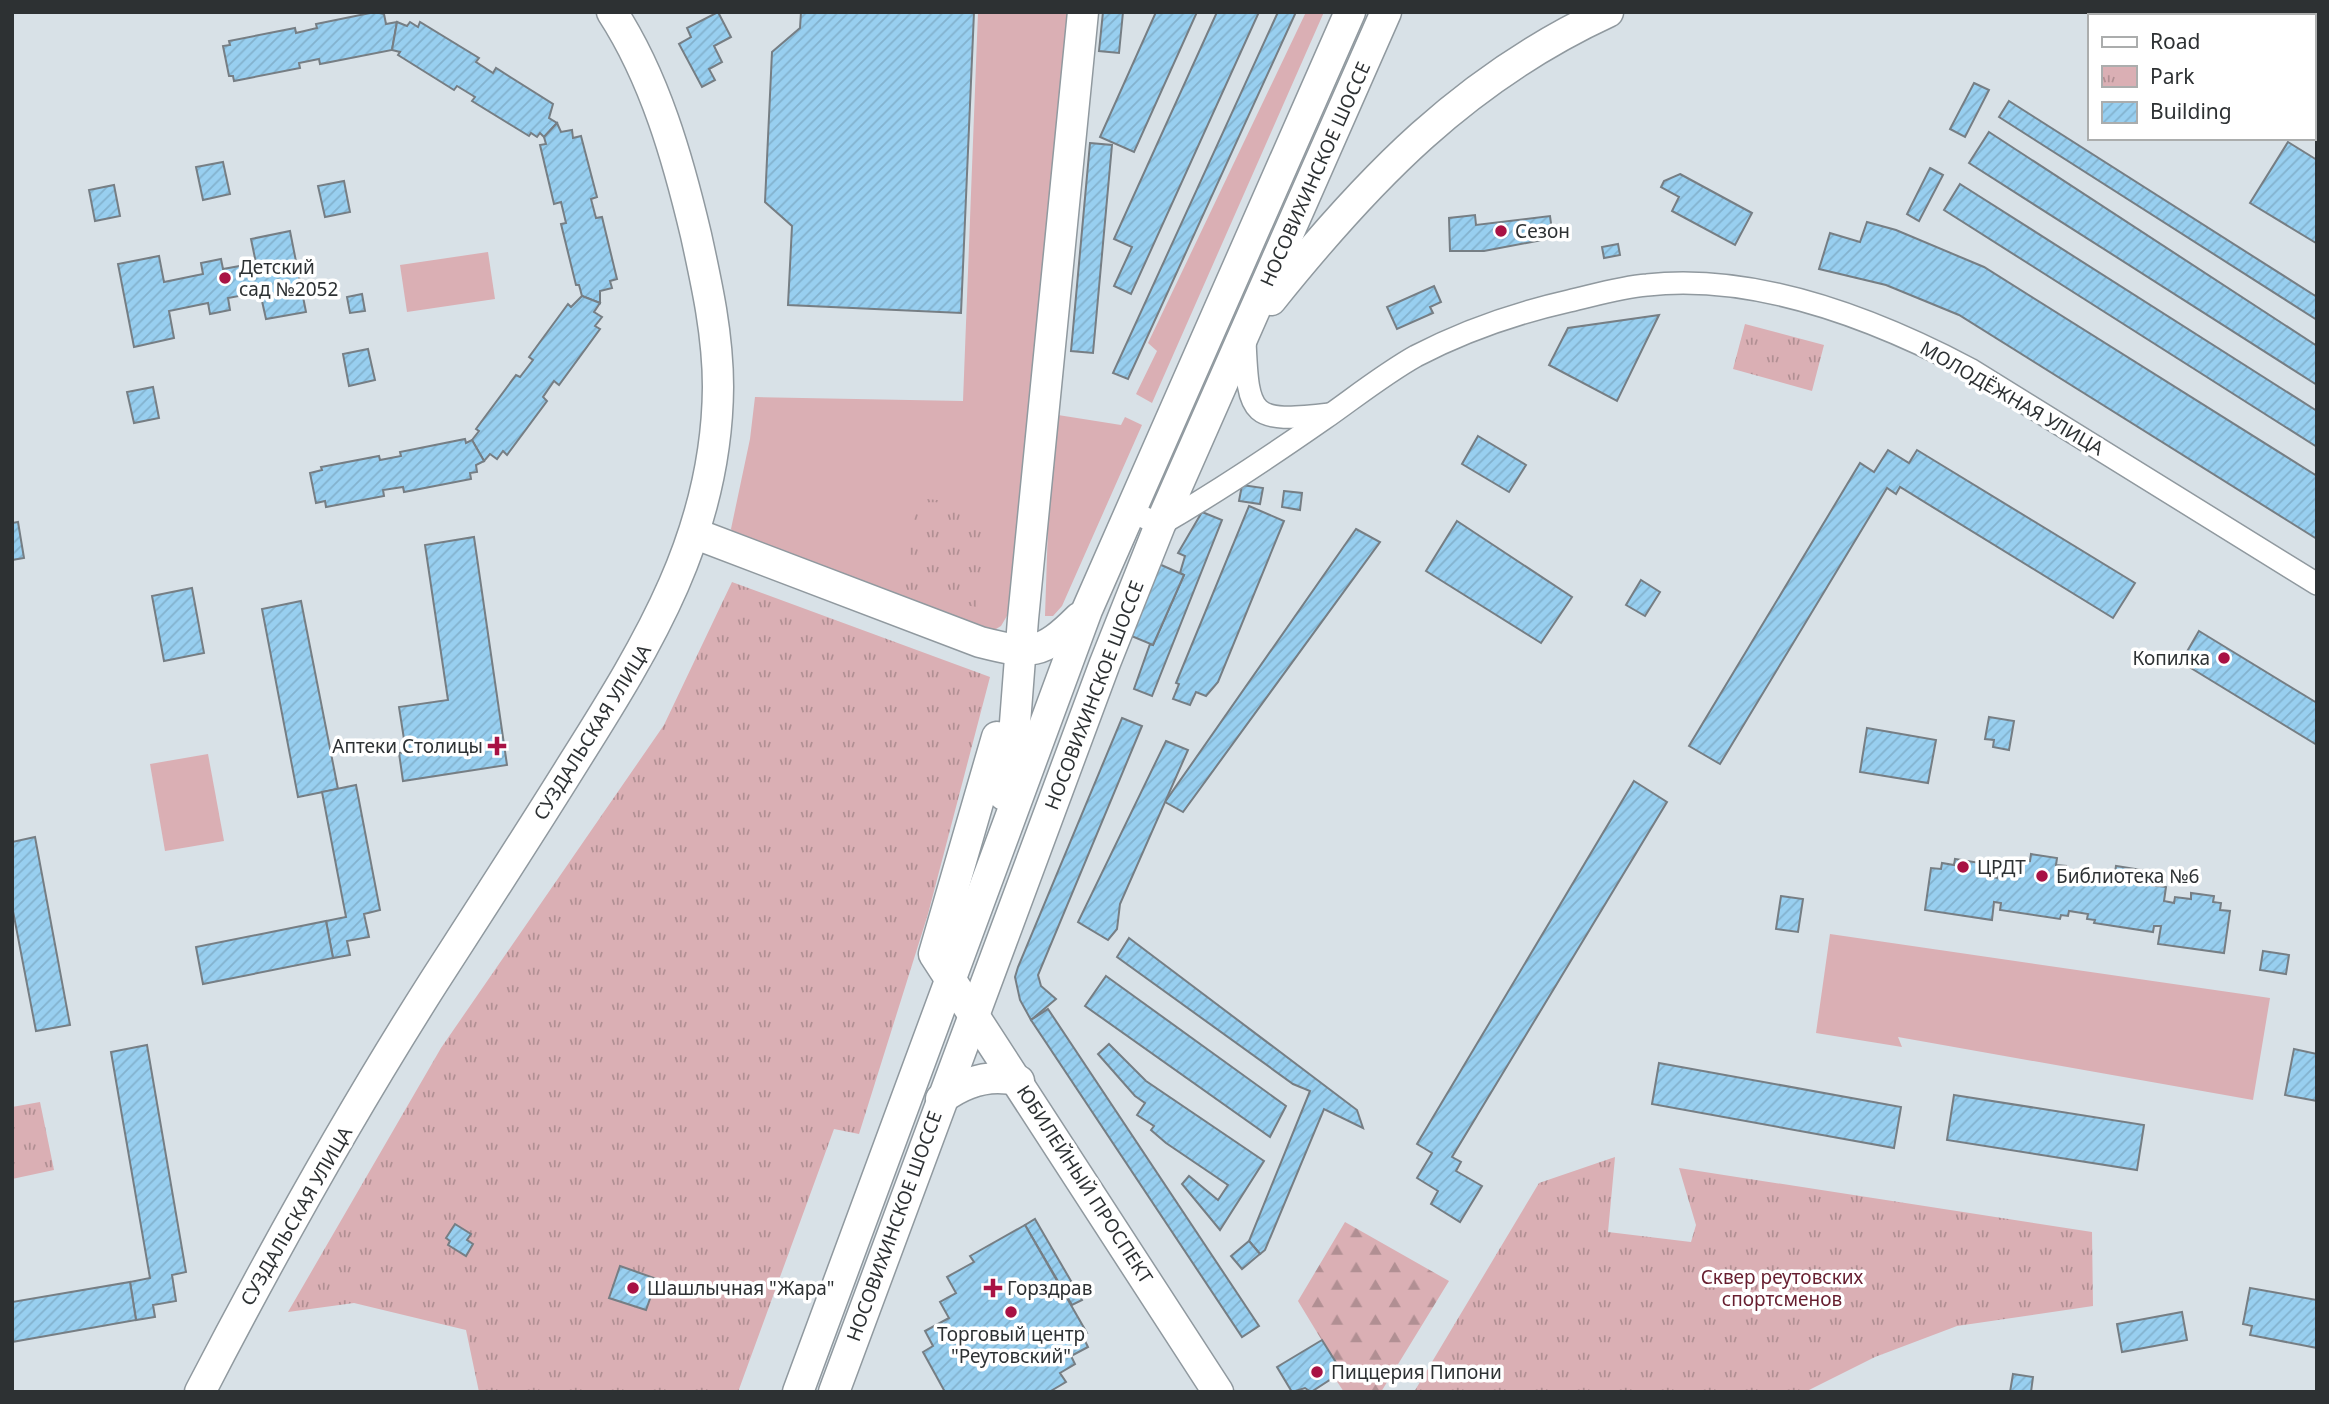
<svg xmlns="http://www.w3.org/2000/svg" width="2329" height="1404" viewBox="0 0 2329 1404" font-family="'Noto Sans',sans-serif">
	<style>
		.grass { fill: #daafb4 }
		.forest { fill: url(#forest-firs) }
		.park { fill: url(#park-tufts) }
		.building { fill: url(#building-hatch); stroke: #767e84; stroke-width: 2 }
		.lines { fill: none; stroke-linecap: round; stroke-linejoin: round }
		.street-casing { stroke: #90999f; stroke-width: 24 }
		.secondary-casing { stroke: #90999f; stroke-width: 33 }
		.street { stroke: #fff; stroke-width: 21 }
		.secondary { stroke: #fff; stroke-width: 30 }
		.poi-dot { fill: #a81244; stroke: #fff; stroke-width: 2.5 }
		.labels { text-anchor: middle; stroke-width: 7; stroke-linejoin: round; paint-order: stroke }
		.street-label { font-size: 19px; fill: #2d3133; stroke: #fff }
		.poi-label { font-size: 19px; fill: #2d3133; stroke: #fff; text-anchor: start }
		.park-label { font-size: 19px; fill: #671e2f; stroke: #fff }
	</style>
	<defs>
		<pattern id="forest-firs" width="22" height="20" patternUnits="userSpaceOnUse" patternTransform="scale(1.75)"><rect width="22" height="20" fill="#daafb4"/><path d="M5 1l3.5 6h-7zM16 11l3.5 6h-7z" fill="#b18f93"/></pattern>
		<pattern id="park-tufts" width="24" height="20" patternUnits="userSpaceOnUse" patternTransform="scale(1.75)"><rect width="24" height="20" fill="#daafb4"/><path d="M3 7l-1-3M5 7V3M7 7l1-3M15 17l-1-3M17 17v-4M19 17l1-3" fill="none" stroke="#b18f93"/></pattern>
		<pattern id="building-hatch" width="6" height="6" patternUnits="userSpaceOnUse" patternTransform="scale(1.75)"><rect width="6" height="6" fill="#98cff0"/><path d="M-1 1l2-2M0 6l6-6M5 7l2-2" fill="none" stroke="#83b2ce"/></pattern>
	</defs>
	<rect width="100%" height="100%" fill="#d8e1e7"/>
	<g class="grass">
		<polygon points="978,12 1072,12 1011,609 1001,626 991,632 738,541 731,529 750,439 755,397 963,401"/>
		<polygon points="1306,12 1324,12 1152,403 1136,394 1157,351 1148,343"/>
		<polygon points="488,252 495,299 407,312 400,265"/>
		<polygon points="1058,415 1121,425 1125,417 1142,425 1062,606 1053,616 1045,616 1049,497"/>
		<polygon points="208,754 224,841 165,851 150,764"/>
		<polygon points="1830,934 2270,998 2253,1100 1898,1037 1902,1047 1816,1033"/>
	</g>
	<polygon class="forest" points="1345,1222 1449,1281 1381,1392 1344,1392 1334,1377 1341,1372 1298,1301"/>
	<g class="park">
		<polygon points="1745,324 1824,345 1812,391 1733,369"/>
		<polygon points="916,498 990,505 977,607 904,595"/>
		<polygon points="732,582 990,677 928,914 859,1134 834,1129 738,1392 479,1392 466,1330 354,1303 288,1312 441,1048 664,725"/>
		<polygon points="40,1102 54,1170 12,1179 12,1107"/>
		<polygon points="1615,1157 1608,1232 1691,1242 1696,1225 1679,1168 2092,1232 2093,1306 1957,1326 1875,1357 1805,1392 1414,1392 1539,1183"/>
	</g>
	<g class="building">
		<polygon points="375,12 384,14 386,24 397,22 392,50 320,64 319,59 299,63 300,68 234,81 233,76 229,76 223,46 230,45 229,41 295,28 296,33 317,28 316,24"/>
		<polygon points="718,12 731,37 714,46 722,62 709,69 715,80 702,87 679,44 691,37 687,28"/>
		<polygon points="801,12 974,12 961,313 788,305 792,226 765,202 772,52 800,28"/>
		<polygon points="1103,12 1123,12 1119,53 1099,51"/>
		<polygon points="1156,12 1197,12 1134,152 1100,137"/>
		<polygon points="1217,12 1259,12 1131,294 1114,286 1132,247 1114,239"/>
		<polygon points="1278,12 1296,12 1128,379 1113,373"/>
		<polygon points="397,22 407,26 410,22 418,27 420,22 479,58 476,62 493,73 496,68 553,104 549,118 557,123 544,137 540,133 537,137 531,133 529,136 472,101 475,97 457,86 454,90 398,55 400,52 392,50"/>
		<polygon points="1974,83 1989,90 1965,137 1950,129"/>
		<polygon points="2009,101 2317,297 2317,320 1999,117"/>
		<polygon points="557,123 561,132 572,130 573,138 581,136 597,197 591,199 596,218 602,217 617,279 610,281 612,288 600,291 600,303 582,296 579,285 576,285 561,224 566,223 561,202 554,204 540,145 546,144 544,137"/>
		<polygon points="1989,132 2317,346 2317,385 1969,163"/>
		<polygon points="2288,142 2317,160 2316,243 2250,203"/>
		<polygon points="1090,143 1112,145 1093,353 1071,351"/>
		<polygon points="223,162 230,194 203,200 196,167"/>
		<polygon points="1930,168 1943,175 1919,221 1907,214"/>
		<polygon points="1680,174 1752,213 1735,245 1672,211 1679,197 1661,187 1664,181"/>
		<polygon points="344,181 350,212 325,217 318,186"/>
		<polygon points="1960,184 2317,411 2317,447 1944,210"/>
		<polygon points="114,185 120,216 95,221 89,190"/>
		<polygon points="1475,215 1476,225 1550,216 1553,238 1484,251 1450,251 1449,218"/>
		<polygon points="1867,222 1896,230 1984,267 2317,476 2317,539 1959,315 1886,285 1819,269 1830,233 1860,242"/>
		<polygon points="290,231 306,312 266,319 260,292 228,298 230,310 210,314 208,303 169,311 174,338 134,347 118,264 159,256 164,282 203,274 201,263 221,259 223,269 256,263 251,239"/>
		<polygon points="1618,244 1620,255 1604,258 1602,247"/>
		<polygon points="1434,286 1441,302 1430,307 1433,313 1397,329 1387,307"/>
		<polygon points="362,294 365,311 350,313 347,297"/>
		<polygon points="582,296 600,303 594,312 602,317 595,326 600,329 559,385 554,381 543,397 547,401 507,455 503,451 497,459 490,454 484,461 472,440 479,431 476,429 516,375 520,377 533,360 529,357 568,304 571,307"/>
		<polygon points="1659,315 1617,401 1549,365 1568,328"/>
		<polygon points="368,349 375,380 349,386 343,354"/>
		<polygon points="153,387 159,418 134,423 127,392"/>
		<polygon points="1478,436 1526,465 1509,492 1462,464"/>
		<polygon points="465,439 466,443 472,440 484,461 476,465 477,472 470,473 471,479 404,492 403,487 383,490 384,496 326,507 325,501 316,503 310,473 322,470 321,467 379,456 380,460 401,456 400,452"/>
		<polygon points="1888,450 1909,463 1917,450 2135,583 2113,618 1900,487 1896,494 1887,488 1720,764 1689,746 1860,463 1874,472"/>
		<polygon points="1242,485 1263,488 1260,504 1239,501"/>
		<polygon points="1284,491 1302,493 1300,510 1282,507"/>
		<polygon points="1249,506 1284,521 1218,682 1206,696 1196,692 1190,705 1173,699 1179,684 1176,683"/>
		<polygon points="1202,512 1222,520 1152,696 1134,689 1150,644 1153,645 1184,575 1180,573 1185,556 1178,553"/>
		<polygon points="1457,521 1572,597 1541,643 1426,571"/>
		<polygon points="18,522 24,558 12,560 12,523"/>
		<polygon points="1356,529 1380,542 1183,812 1165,802"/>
		<polygon points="474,537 507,765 403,781 399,753 406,752 399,707 448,700 425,545"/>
		<polygon points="1159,564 1184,575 1153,645 1129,635"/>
		<polygon points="1641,580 1660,592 1645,616 1626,605"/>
		<polygon points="192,588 204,653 164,661 152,596"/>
		<polygon points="301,601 338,789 298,797 262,609"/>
		<polygon points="2199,631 2317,703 2317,745 2181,662"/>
		<polygon points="1989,717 2014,721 2009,750 1993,747 1994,740 1985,739"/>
		<polygon points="1122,718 1142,726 1038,975 1041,986 1056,999 1031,1020 1020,1000 1015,977 1018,967"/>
		<polygon points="1867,728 1936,740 1928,783 1860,772"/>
		<polygon points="1166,741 1188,750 1120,904 1117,929 1108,940 1078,922"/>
		<polygon points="1634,781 1667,802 1452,1157 1461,1162 1456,1171 1482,1186 1460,1222 1431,1204 1438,1191 1417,1178 1432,1153 1417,1144"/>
		<polygon points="356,785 380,910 364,914 369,937 347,941 350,955 333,958 326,921 346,917 322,792"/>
		<polygon points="35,837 70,1025 36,1031 12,906 12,842"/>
		<polygon points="2031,854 2057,858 2056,865 2066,866 2065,872 2102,878 2103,871 2115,873 2116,866 2142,870 2141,876 2151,878 2150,885 2166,887 2164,901 2174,903 2175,897 2191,899 2191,893 2214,896 2213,902 2221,903 2220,910 2230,911 2224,953 2158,944 2161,926 2154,926 2153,932 2094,923 2095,920 2087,919 2088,914 2069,911 2068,916 2061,915 2060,919 2000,910 2001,903 1994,902 1992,920 1925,910 1931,868 1941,869 1942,863 1954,865 1955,859 1980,863 1979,869 1989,870 1989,876 1997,878 1999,863 2016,865 2018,859 2030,861"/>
		<polygon points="1781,896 1803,899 1798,932 1776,929"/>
		<polygon points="326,921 333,958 203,984 196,947"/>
		<polygon points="1129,938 1357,1110 1363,1128 1324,1109 1265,1250 1260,1254 1249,1241 1310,1091 1293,1084 1117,957"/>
		<polygon points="2263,951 2289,955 2286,974 2260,970"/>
		<polygon points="1106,976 1286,1106 1270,1137 1085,1006"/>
		<polygon points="1048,1009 1259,1326 1242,1337 1031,1020"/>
		<polygon points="1109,1044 1146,1081 1264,1161 1220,1230 1182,1184 1189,1176 1218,1200 1228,1185 1166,1143 1151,1130 1154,1126 1137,1115 1145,1103 1135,1096 1098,1054"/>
		<polygon points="147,1045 186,1272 172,1275 176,1301 153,1305 155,1317 136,1320 130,1282 150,1278 111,1052"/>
		<polygon points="2294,1049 2317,1054 2317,1101 2285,1095"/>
		<polygon points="1659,1063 1901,1107 1894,1148 1652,1104"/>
		<polygon points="1954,1095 2144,1125 2137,1170 1947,1140"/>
		<polygon points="1035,1219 1082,1300 1072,1305 1025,1225"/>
		<polygon points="455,1224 471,1234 467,1240 473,1244 466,1256 448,1245 450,1241 446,1238"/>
		<polygon points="1025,1225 1087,1333 1082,1335 1088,1347 1071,1356 1075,1364 1060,1373 1066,1382 1049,1392 945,1392 923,1352 933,1346 925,1331 949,1318 940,1302 956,1293 947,1277 974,1262 970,1256"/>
		<polygon points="1249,1241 1260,1254 1242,1269 1231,1256"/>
		<polygon points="620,1266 657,1279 646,1310 609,1298"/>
		<polygon points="130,1282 136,1320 12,1342 12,1302"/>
		<polygon points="2250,1288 2317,1300 2317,1348 2250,1335 2252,1326 2243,1324"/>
		<polygon points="2182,1312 2187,1340 2122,1352 2117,1324"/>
		<polygon points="1322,1340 1342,1372 1311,1392 1305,1388 1292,1392 1277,1367"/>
		<polygon points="2013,1374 2033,1377 2031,1392 2010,1392"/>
	</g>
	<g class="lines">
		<defs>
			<g id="street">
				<path d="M1245,340C1248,418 1251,423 1330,414"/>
				<path d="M1131,511L1160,525C1217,492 1271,456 1324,419C1354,398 1384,374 1416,356C1464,331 1516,313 1569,301C1595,295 1621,287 1647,285C1756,273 1875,319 1970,369L2317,584"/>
			</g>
			<g id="secondary">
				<path d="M1271,300C1368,179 1465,78 1608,12"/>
				<path d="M696,534L980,642C1031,655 1042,655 1079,618"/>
				<polyline points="997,737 934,954 1218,1392"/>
				<polyline points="1004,795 1014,736 1023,619 1083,12"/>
				<path d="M941,1099C964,1082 991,1073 1019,1081"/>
				<path d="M200,1392C272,1253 349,1115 433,983C480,910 528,836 574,762C649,643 717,533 718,387C718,335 707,285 696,235C678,159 655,78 612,12"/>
				<polyline points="798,1392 1087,610 1350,12"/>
				<polyline points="834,1392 1105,663 1160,525 1386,12"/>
			</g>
		</defs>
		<use href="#street" class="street-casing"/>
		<use href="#secondary" class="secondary-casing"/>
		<use href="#street" class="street"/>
		<use href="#secondary" class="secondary"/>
	</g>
	<g class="poi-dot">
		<circle cx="1501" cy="231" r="7"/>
		<circle cx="225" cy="278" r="7"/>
		<circle cx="2224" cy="658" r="7"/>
		<path d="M493.5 735.5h7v7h7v7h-7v7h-7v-7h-7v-7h7z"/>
		<circle cx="1963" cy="867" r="7"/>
		<circle cx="2042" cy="876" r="7"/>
		<circle cx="633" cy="1288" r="7"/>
		<path d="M989.5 1277.5h7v7h7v7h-7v7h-7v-7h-7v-7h7z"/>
		<circle cx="1011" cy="1312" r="7"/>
		<circle cx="1317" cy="1372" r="7"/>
	</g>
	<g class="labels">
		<g class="street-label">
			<text transform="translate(1315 174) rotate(-66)" y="7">НОСОВИХИНСКОЕ ШОССЕ</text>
			<text transform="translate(2012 398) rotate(30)" y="7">МОЛОДЁЖНАЯ УЛИЦА</text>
			<text transform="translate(1094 695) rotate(-69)" y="7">НОСОВИХИНСКОЕ ШОССЕ</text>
			<text transform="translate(592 732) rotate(-58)" y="7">СУЗДАЛЬСКАЯ УЛИЦА</text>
			<text transform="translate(1085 1184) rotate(57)" y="7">ЮБИЛЕЙНЫЙ ПРОСПЕКТ</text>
			<text transform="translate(296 1216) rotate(-60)" y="7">СУЗДАЛЬСКАЯ УЛИЦА</text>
			<text transform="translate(894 1226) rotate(-70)" y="7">НОСОВИХИНСКОЕ ШОССЕ</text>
		</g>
		<g class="poi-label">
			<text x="1515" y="238">Сезон</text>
			<text x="239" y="274">Детский<tspan x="239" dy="22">сад №2052</tspan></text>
			<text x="2210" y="665" text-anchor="end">Копилка</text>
			<text x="483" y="753" text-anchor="end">Аптеки Столицы</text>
			<text x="1977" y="874">ЦРДТ</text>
			<text x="2056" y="883">Библиотека №6</text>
			<text x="647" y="1295">Шашлычная "Жара"</text>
			<text x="1007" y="1295">Горздрав</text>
			<text x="1011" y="1341" text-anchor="middle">Торговый центр<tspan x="1011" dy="22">"Реутовский"</tspan></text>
			<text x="1331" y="1379">Пиццерия Пипони</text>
		</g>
		<g class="park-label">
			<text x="1782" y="1284">Сквер реутовских<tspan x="1782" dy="22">спортсменов</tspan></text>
		</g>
	</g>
	<rect width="2329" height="1404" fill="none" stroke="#2d3133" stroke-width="28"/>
	<rect x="2088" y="14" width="228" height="126" fill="#ffffff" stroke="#abadad" stroke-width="2"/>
	<rect x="2102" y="37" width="35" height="10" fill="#ffffff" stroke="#abadad" stroke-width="2"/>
	<text x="2150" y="49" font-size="21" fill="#2d3133">Road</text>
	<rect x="2102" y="66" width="35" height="21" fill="url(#park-tufts)" stroke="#abadad" stroke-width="2"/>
	<text x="2150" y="84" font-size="21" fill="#2d3133">Park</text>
	<rect x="2102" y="102" width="35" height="21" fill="url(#building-hatch)" stroke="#abadad" stroke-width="2"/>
	<text x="2150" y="119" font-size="21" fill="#2d3133">Building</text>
</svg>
